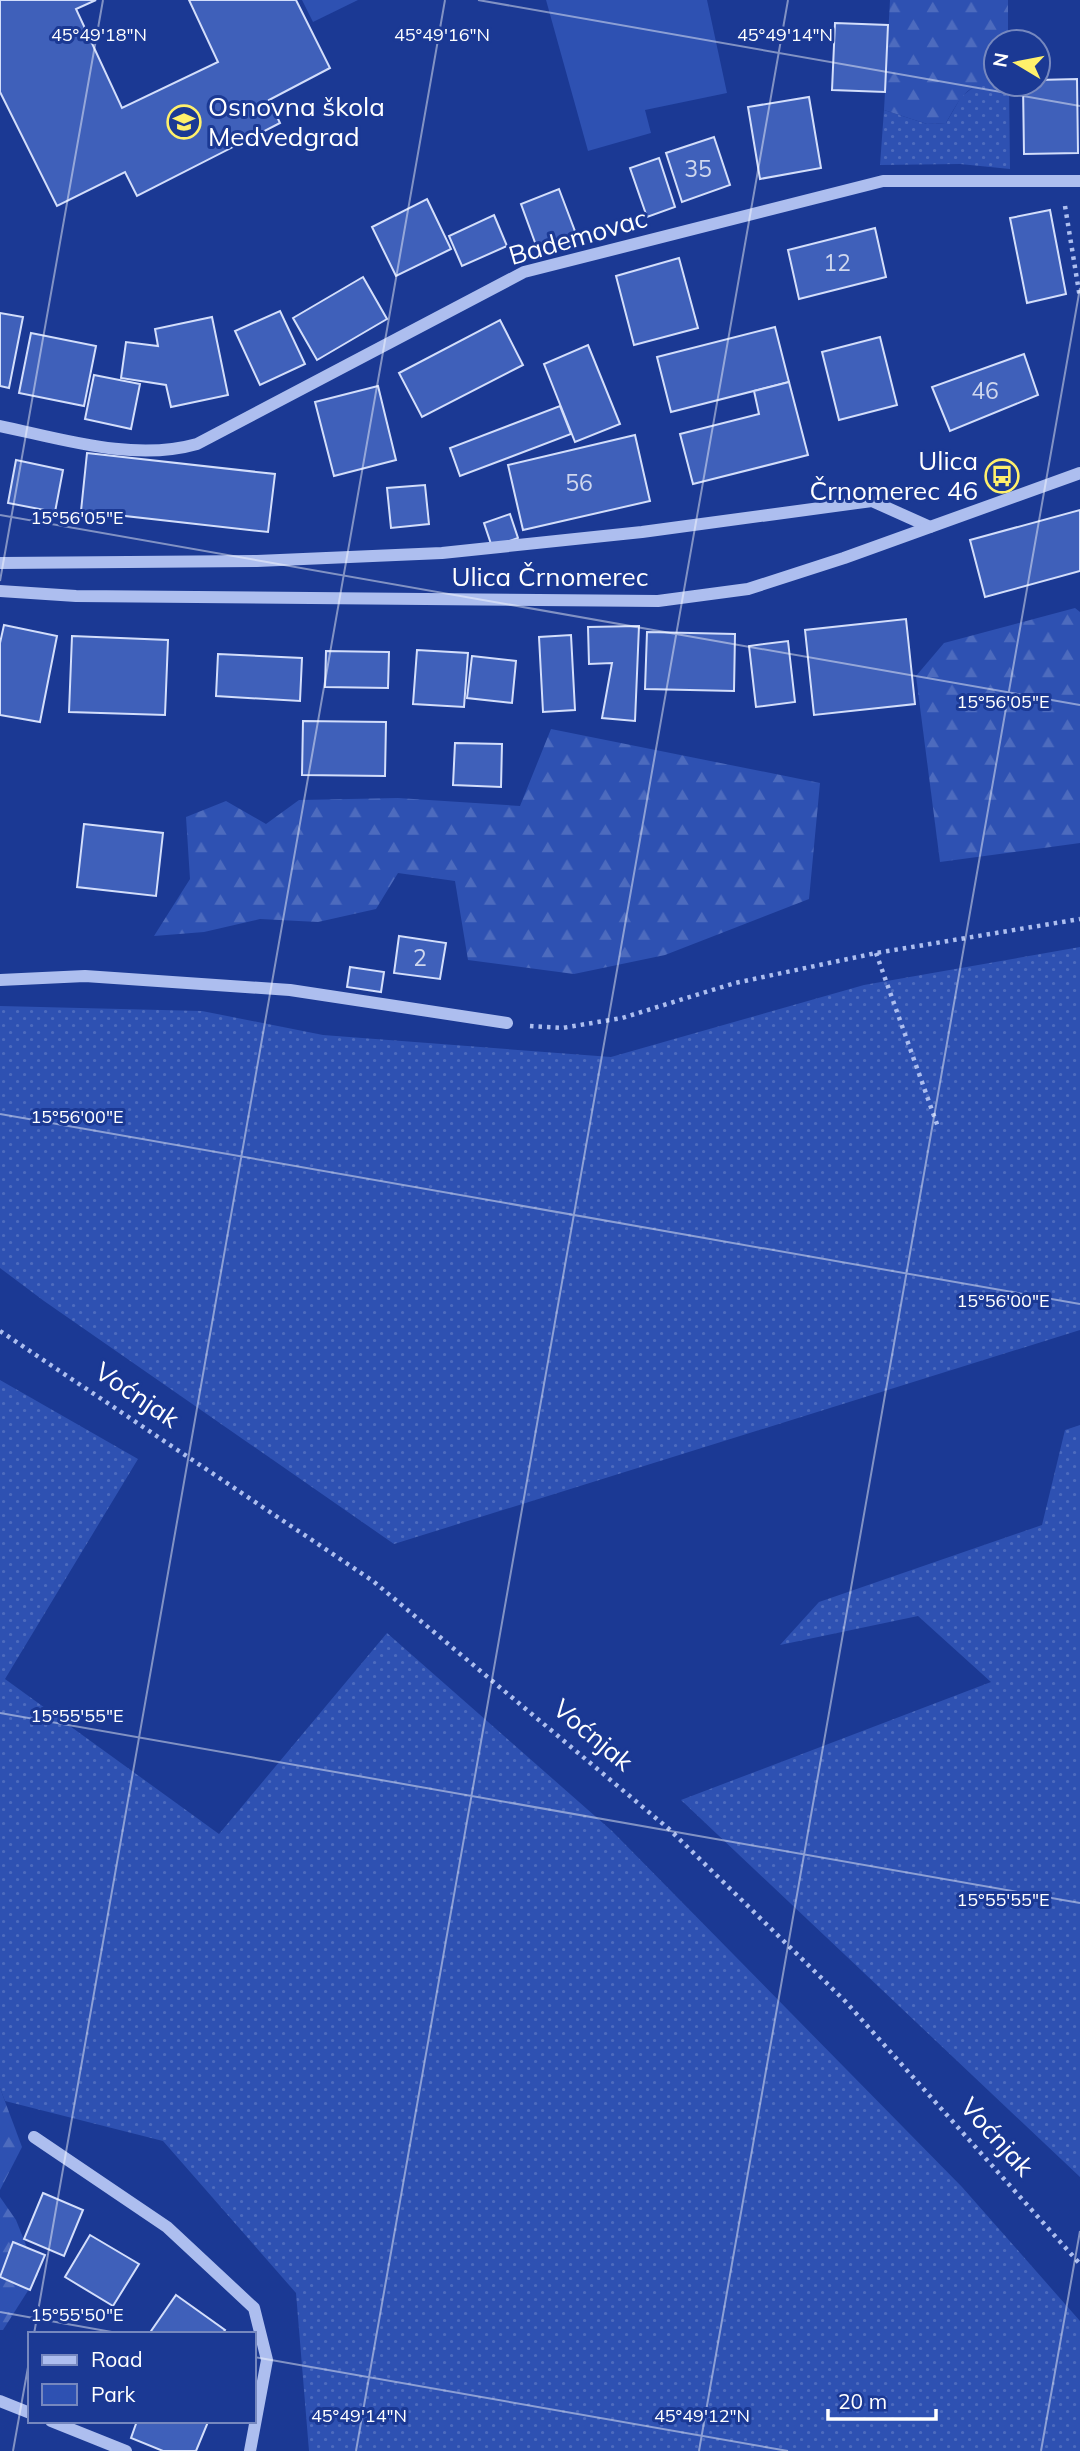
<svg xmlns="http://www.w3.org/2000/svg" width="1080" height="2451" viewBox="0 0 1080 2451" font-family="Mulish,sans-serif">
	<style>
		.grass { fill: url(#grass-dots) }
		.forest { fill: url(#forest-firs) }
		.green { fill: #2e51b2 }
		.building { fill: #3f60ba; stroke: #d3defb; stroke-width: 2 }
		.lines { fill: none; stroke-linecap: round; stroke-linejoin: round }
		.path { stroke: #adbeef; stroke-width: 4.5; stroke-dasharray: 3.5 5; stroke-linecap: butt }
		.minor { stroke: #adbeef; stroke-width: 12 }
		.ticks { fill: none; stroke: #fff; stroke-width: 2; stroke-opacity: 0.45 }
		.labels { text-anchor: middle; stroke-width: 6; stroke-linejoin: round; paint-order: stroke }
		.number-label { font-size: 23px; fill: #cfd7ee }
		.poi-label { font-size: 26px; fill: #fff; stroke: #1b3994; text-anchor: start }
		.street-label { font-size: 26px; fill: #fff; stroke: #1b3994 }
		.ticks-label { font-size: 18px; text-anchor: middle; fill: #fff; stroke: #1b3994; stroke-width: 6; stroke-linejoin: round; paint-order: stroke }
	</style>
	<defs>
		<pattern id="grass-dots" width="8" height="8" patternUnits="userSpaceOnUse" patternTransform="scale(1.75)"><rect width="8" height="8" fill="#2e51b2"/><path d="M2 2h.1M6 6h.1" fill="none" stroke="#4d6bbe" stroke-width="1.8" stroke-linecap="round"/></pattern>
		<pattern id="forest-firs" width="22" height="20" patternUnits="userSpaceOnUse" patternTransform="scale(1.75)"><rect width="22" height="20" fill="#2e51b2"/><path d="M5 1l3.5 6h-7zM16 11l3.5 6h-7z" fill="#4d6bbe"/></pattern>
	</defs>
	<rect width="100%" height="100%" fill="#1b3994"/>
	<g class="grass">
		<polygon points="981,81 996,81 996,84 1009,84 1010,169 960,164 880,165 884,110 927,124 946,123 961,97"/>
		<polygon points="1080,947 1080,1330 394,1544 44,1301 0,1268 0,1006 202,1011 323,1035 611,1057 864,985"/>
		<polygon points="0,1380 138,1459 5,1679 219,1834 387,1633 612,1831 962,2187 1080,2321 1080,2451 309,2451 296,2293 163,2141 5,2101 0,2088"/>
		<polygon points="1080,1425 1080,2177 681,1800 991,1682 918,1616 780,1645 819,1602 1042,1525 1065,1430"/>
	</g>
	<g class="forest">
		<path d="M890,0H1008V42H996V81C967,82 959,100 946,123L927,124L884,110Z"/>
		<polygon points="1075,608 1080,612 1080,843 940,862 916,676 944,643"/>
		<polygon points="551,729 820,783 809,899 665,955 574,974 468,960 455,881 398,873 376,909 318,922 260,919 204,932 154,936 190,879 186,817 226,801 266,824 299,800 398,798 520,806"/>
		<polygon points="0,2088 22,2147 0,2190"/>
		<polygon points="0,2197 16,2220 38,2275 3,2330 0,2330"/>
	</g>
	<g class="green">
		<polygon points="302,0 358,0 313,22"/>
		<polygon points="546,0 707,0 727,93 645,110 651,133 588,151"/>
	</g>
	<g class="building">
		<polygon points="0,0 96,0 76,9 122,108 218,62 189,0 296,0 330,68 269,100 280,123 137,196 125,172 57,206 0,92"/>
		<polygon points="835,23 888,25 885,92 832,90"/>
		<polygon points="1077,79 1078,153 1024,154 1023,84 1038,84 1038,80"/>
		<polygon points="809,97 821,168 760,179 748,107"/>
		<polygon points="714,137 730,185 682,202 666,153"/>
		<polygon points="659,158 675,207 647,217 630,168"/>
		<polygon points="559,189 576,234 537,248 521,204"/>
		<polygon points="427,199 451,249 396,276 372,227"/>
		<polygon points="1050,210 1066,294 1027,303 1010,218"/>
		<polygon points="494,215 507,246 462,266 449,236"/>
		<polygon points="875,228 886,277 799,299 788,250"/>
		<polygon points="679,258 698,328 634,345 616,276"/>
		<polygon points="363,277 387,319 317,360 293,318"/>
		<polygon points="280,311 305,364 260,385 235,331"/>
		<polygon points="0,313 23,317 9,388 0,386"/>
		<polygon points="212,317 228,395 171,407 166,385 121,378 126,342 158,346 155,329"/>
		<polygon points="500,320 523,365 422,417 399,373"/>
		<polygon points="775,327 789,382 671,412 657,357"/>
		<polygon points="31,333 96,346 84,406 19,393"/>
		<polygon points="880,337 897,405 839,420 822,352"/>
		<polygon points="588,345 620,424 575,442 544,364"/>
		<polygon points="1024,354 1038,395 950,431 932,387"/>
		<polygon points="94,375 140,384 131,429 85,419"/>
		<polygon points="789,382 808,455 693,484 680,434 759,414 754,391"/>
		<polygon points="378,386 396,460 334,476 315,402"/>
		<polygon points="560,406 571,434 460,476 450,448"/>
		<polygon points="635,435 650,501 523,530 508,465"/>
		<polygon points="87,453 275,474 268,532 81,511"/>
		<polygon points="16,460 63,470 55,512 8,503"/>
		<polygon points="425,485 429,524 391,528 387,488"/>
		<polygon points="1080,510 1080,571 985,597 970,540"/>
		<polygon points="510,514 518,538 492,547 484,523"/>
		<polygon points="906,619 915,704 814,715 805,630"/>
		<polygon points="4,625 57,636 40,722 0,715 0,643"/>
		<polygon points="639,626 635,721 602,718 612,663 589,664 588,627"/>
		<polygon points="647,632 735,634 734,691 645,689"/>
		<polygon points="571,635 575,710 543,712 539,637"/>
		<polygon points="72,636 168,640 165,715 69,712"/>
		<polygon points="788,641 795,702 756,707 749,646"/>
		<polygon points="417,650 468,653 464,707 413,704"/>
		<polygon points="326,651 389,652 388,688 325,687"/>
		<polygon points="218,654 302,658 300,701 216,696"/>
		<polygon points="472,656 516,661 512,703 467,698"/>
		<polygon points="303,721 386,722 385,776 302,775"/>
		<polygon points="455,743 502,744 501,787 453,785"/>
		<polygon points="84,824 163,833 156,896 77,887"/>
		<polygon points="399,936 446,943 440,979 394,973"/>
		<polygon points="350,967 384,972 381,992 347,987"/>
		<polygon points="43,2193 83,2210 64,2256 24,2239"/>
		<polygon points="90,2235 139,2264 113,2306 65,2277"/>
		<polygon points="13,2242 45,2255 30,2290 0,2277"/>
		<polygon points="176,2295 225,2330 222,2334 149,2334"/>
		<polygon points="137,2421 206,2421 208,2422 196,2451 163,2451 131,2438"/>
	</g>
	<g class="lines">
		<g class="path">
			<polyline points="1065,206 1080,298"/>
			<polyline points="876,953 938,1127"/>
			<polyline points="530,1026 562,1028 622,1018 735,983 876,953 1080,919"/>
			<polyline points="0,1331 373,1581 669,1829 845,2001 1080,2264"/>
		</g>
		<g class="minor">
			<path d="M0,426C62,439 134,462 197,444L524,272L883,181H1080"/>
			<polyline points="0,563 257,561 442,553 642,532 872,501 930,527"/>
			<polyline points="0,591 76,596 658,601 748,589 844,558 1080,473"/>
			<polyline points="0,980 85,976 290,990 507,1023"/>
			<polyline points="34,2137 167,2227 254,2308 267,2360 250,2451"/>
			<polyline points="0,2401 30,2413"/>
			<polyline points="51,2421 126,2451"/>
		</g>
	</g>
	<path class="ticks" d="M478,0L1080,106M0,515L1080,705M0,581L103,0M0,1114L1080,1304M0,1713L1080,1903M0,2312L123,2334M34,2334L445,0M254,2357L788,2451M13,2451L30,2356M356,2451L788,0M699,2451L1080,288M1041,2451L1080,2231"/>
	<defs>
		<symbol id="school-ring" viewBox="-11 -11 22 22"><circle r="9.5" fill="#1b3994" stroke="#fff06b" stroke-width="1.5"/><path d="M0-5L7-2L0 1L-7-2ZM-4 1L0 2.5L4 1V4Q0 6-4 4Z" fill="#fff06b"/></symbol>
		<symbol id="bus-ring" viewBox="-11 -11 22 22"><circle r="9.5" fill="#1b3994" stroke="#fff06b" stroke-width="1.5"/><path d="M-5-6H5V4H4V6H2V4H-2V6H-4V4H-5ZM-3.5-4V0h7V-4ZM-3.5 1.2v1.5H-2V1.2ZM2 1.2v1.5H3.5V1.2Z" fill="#fff06b"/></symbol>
	</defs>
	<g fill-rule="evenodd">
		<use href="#school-ring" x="165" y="103" width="38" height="38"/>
		<use href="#bus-ring" x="983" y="457" width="38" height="38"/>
	</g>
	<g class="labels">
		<g class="number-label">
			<text x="698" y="177">35</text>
			<text x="837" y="271">12</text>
			<text x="985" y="399">46</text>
			<text x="579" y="491">56</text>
			<text x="420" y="966">2</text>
		</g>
		<g class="poi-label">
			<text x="208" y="116">Osnovna škola<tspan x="208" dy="30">Medvedgrad</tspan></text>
			<text x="978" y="470" text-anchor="end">Ulica<tspan x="978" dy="30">Črnomerec 46</tspan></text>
		</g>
		<g class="street-label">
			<text transform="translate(578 237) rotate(-16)" y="9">Bademovac</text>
			<text x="550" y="586">Ulica Črnomerec</text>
			<text transform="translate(137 1395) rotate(34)" y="9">Voćnjak</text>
			<text transform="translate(593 1735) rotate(40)" y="9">Voćnjak</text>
			<text transform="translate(997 2137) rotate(48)" y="9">Voćnjak</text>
		</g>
	</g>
	<g class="ticks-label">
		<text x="99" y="41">45°49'18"N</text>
		<text x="442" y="41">45°49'16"N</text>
		<text x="785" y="41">45°49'14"N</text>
		<text x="77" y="524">15°56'05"E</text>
		<text x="1003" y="708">15°56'05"E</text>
		<text x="77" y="1123">15°56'00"E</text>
		<text x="1003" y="1307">15°56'00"E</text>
		<text x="77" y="1722">15°55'55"E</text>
		<text x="1003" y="1906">15°55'55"E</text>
		<text x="77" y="2321">15°55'50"E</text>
		<text x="359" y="2422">45°49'14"N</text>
		<text x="702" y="2422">45°49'12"N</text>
	</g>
	<rect x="28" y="2332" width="228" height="91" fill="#1b3994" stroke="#7688bf" stroke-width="2"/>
	<rect x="42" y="2355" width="35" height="10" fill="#adbeef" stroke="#7688bf" stroke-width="2"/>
	<text x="91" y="2367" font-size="21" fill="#ffffff">Road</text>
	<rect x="42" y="2384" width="35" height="21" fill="#2e51b2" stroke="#7688bf" stroke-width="2"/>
	<text x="91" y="2402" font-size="21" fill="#ffffff">Park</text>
	<g transform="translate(1017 63) rotate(280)"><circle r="33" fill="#1b3994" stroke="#7688bf" stroke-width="2"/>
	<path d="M0-5L12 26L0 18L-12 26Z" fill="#fff06b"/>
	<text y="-10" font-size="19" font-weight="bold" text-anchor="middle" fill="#ffffff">N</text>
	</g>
	<path d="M828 2409v10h108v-10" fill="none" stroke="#ffffff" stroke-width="3.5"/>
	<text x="838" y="2409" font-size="21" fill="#ffffff" stroke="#1b3994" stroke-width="5" paint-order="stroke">20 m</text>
</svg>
